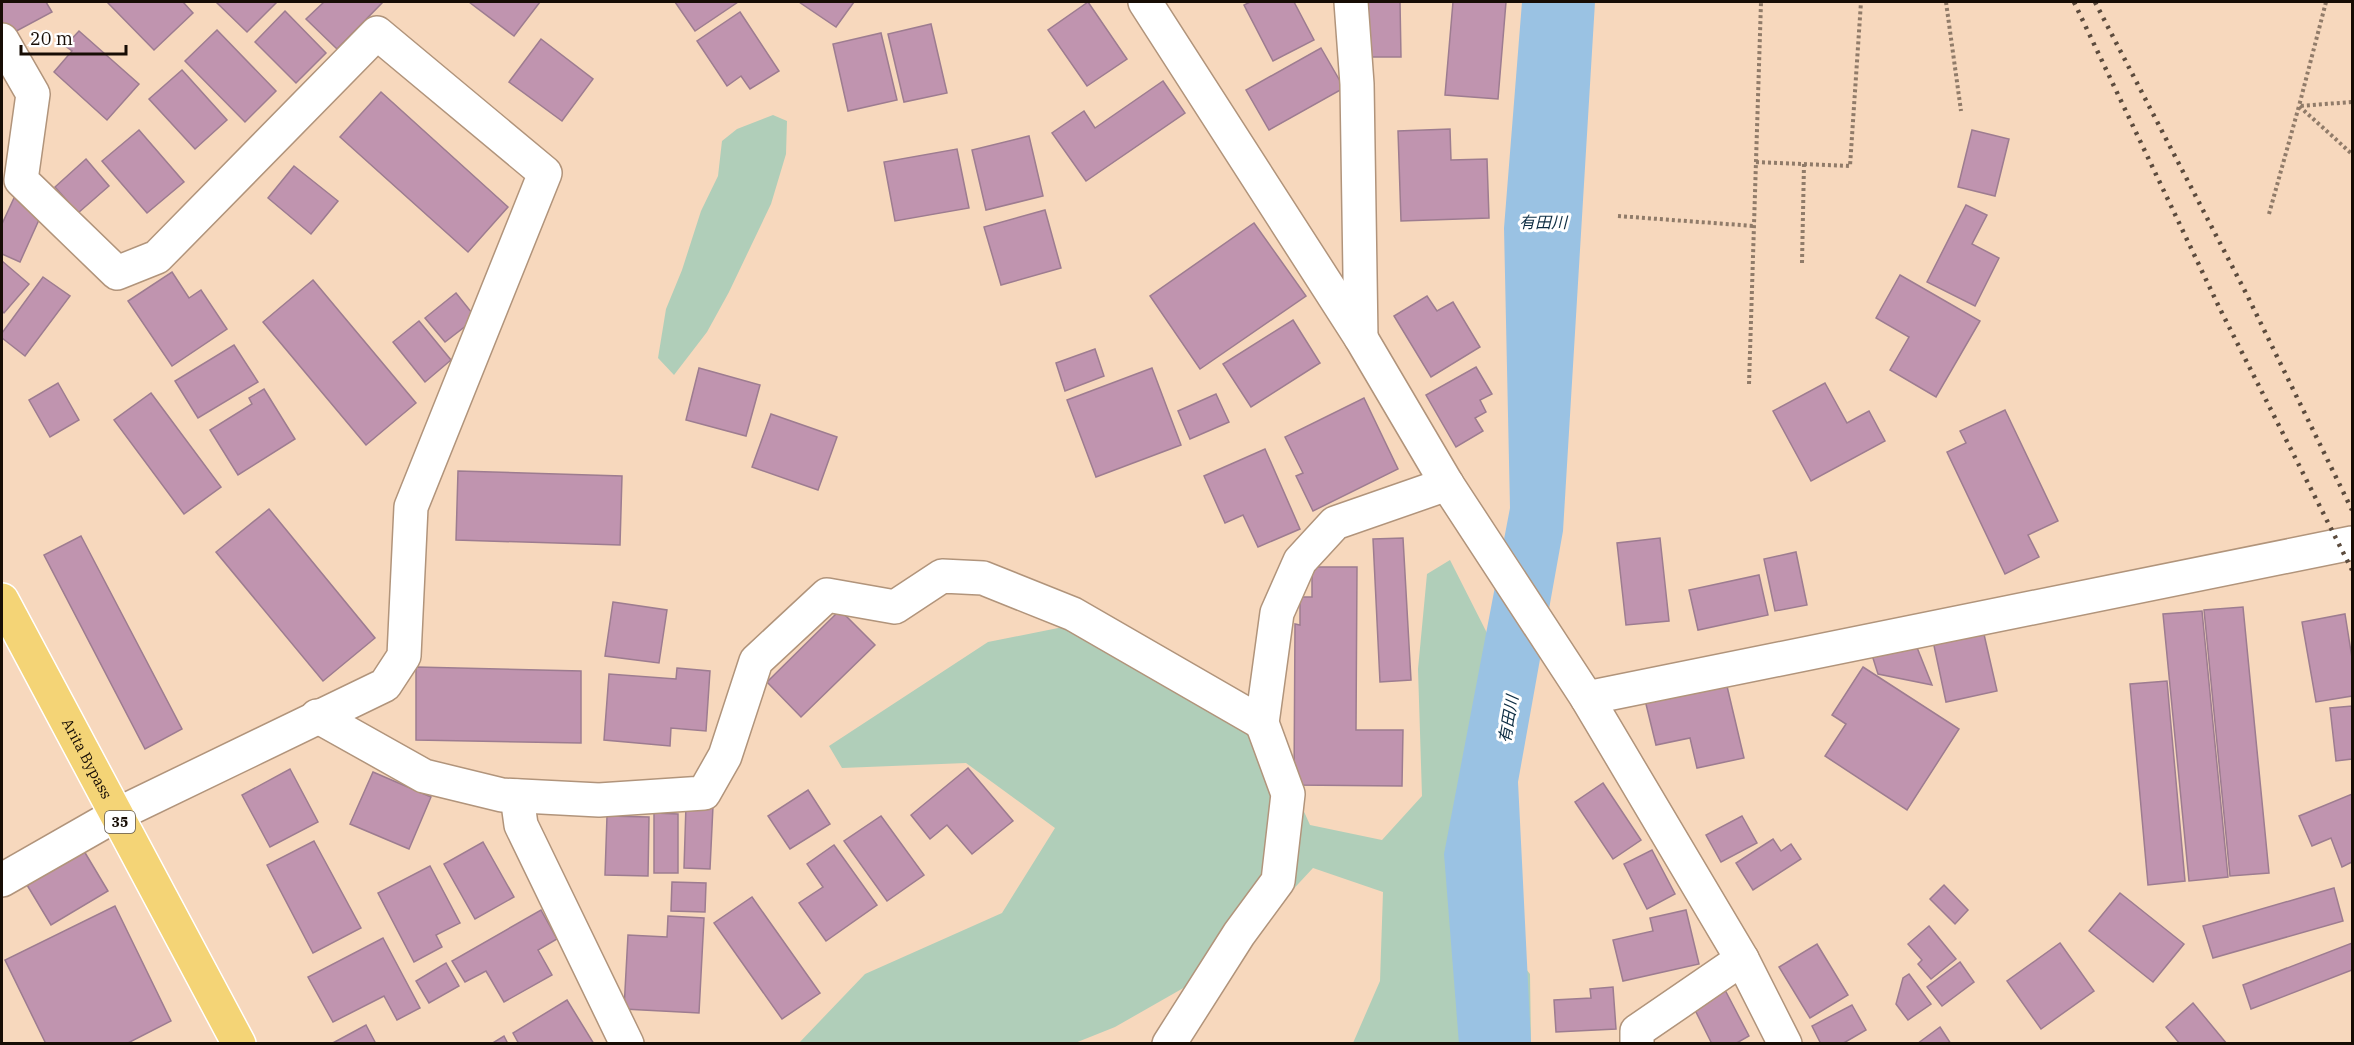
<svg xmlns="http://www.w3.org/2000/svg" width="2354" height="1045" viewBox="0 0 2354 1045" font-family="'IBM Plex Serif','Noto Sans JP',serif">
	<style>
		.green { fill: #b0ceb9 }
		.water { fill: #9ac2e3 }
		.building { fill: #c094af; stroke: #9d7c90; stroke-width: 1.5 }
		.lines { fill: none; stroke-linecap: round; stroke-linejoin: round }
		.minor-casing { stroke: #b1947b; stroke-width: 36 }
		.tertiary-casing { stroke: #b1947b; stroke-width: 36 }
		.trunk-casing { stroke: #fff; stroke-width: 36 }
		.path { stroke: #907b69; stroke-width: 4; stroke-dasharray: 3 3; stroke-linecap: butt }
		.minor { stroke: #fff; stroke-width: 33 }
		.tertiary { stroke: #fff; stroke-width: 33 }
		.trunk { stroke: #f4d476; stroke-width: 33 }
		.rail { stroke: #5c4b3d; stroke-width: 4.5; stroke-dasharray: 3 6; stroke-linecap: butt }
		.labels { text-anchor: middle; stroke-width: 6; stroke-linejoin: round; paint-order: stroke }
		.shield { fill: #fff; stroke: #5d5650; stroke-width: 1.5 }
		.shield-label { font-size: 14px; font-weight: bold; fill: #170d05 }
		.street-label { font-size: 15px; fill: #170d05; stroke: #fff }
		.water-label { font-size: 16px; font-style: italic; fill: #0d2d43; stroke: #fff }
	</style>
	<rect width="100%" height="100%" fill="#f7d8bd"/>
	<g class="green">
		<polygon points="773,115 787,121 786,154 771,204 729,292 707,332 674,375 658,358 666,309 682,270 701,211 718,176 722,141 737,129"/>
		<polygon points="1450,560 1490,639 1479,910 1530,974 1531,1043 1353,1043 1380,981 1383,892 1313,868 1222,966 1115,1027 1075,1043 798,1044 865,974 1002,913 1055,828 966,763 842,768 829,746 988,642 1098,620 1253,698 1310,825 1382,840 1422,796 1418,669 1427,574"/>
	</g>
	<polygon class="water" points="1522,2 1595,2 1563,531 1518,782 1531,1043 1459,1044 1444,854 1510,508 1504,228"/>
	<g class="building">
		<polygon points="2,2 46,2 52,12 9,35 2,21"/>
		<polygon points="107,2 183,2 193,13 154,50"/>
		<polygon points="216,2 277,2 247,32"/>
		<polygon points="324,2 383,2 337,49 306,19"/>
		<polygon points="469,2 540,2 514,36"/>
		<polygon points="675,2 738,2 695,31"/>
		<polygon points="799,2 854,2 836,27"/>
		<polygon points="1088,2 1127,59 1087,86 1048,30"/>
		<polygon points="1250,2 1294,2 1314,40 1273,61 1244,5"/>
		<polygon points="1365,2 1400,2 1401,57 1365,57"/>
		<polygon points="1453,2 1506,2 1498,99 1445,95"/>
		<polygon points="285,11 326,53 296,83 255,42"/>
		<polygon points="740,12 779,71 750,89 741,76 727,86 697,41"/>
		<polygon points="931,24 947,93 904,102 888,34"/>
		<polygon points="217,30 276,91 245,122 185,61"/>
		<polygon points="79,31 139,84 107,120 54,72 72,51 65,46"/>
		<polygon points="881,33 897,100 848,111 833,44"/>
		<polygon points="541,39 593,79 562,121 509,82"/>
		<polygon points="1321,48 1344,88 1269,130 1246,90"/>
		<polygon points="182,70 227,120 195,149 149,99"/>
		<polygon points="1163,81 1185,113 1086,181 1052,133 1084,111 1095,128"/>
		<polygon points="381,92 508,207 468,252 340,137"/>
		<polygon points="1450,129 1451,160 1487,159 1489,218 1401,221 1398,131"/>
		<polygon points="139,130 184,182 147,213 102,161"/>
		<polygon points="1972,130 2009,139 1995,196 1958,187"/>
		<polygon points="1029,136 1043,196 986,210 972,150"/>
		<polygon points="957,149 969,208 895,221 884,162"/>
		<polygon points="86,159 109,186 78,213 55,187"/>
		<polygon points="294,166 338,201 311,234 268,198"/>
		<polygon points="14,198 43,211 20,262 2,254 2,224"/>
		<polygon points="1966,205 1987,215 1972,244 1999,258 1975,306 1927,282"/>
		<polygon points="1045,210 1061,268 1001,285 984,227"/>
		<polygon points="1254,223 1306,296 1200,369 1150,296"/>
		<polygon points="2,261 29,284 4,313 2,311"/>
		<polygon points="172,272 189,298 201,290 227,329 172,366 128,301"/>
		<polygon points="1900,275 1980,321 1936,397 1890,370 1909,337 1876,318"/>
		<polygon points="43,277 70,296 25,356 2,338 2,333"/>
		<polygon points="313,280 416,403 366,445 263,322"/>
		<polygon points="456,293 476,318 445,342 425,318"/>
		<polygon points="1427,296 1437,311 1453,302 1480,347 1431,377 1394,316"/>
		<polygon points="1293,320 1320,363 1251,407 1223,364"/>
		<polygon points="419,321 451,360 425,382 393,342"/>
		<polygon points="234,345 258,382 198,418 175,381"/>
		<polygon points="1095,349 1104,376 1065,391 1056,363"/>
		<polygon points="1476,367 1492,394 1480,400 1486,412 1475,418 1483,431 1456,447 1426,395"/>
		<polygon points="699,368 760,385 746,436 686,420"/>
		<polygon points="1152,368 1181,445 1096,477 1067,400"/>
		<polygon points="58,383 79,420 50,437 29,400"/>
		<polygon points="1825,383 1847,423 1869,411 1885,441 1811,481 1773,411"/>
		<polygon points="264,389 295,439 238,475 210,430 252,404 249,398"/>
		<polygon points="151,393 221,487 184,514 114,420"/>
		<polygon points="1216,394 1229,422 1190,439 1178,411"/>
		<polygon points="1364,398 1398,469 1313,511 1296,476 1303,473 1285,437"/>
		<polygon points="2005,410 2058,521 2028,535 2039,557 2005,574 1947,452 1966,443 1960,431"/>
		<polygon points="771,414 837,437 818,490 752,467"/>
		<polygon points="1265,449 1300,529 1258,547 1243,515 1225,523 1204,476"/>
		<polygon points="458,471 622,476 620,545 456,540"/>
		<polygon points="269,509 375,638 323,681 216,552"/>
		<polygon points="81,536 182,729 145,749 44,555"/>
		<polygon points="1403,538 1411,680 1380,682 1373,539"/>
		<polygon points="1660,538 1669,621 1626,625 1617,543"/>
		<polygon points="1796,552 1807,605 1775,611 1764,559"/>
		<polygon points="1312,567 1357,567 1356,730 1403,730 1402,786 1294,785 1295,624 1300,625 1300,597 1312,597"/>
		<polygon points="1759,575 1768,615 1698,630 1689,590"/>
		<polygon points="613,602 667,610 659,663 605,656"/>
		<polygon points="2243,607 2269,873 2230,876 2204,610"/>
		<polygon points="840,610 875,645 801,717 767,682"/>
		<polygon points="2202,611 2228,877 2189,881 2163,614"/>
		<polygon points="2345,614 2352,658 2352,696 2316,702 2302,622"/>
		<polygon points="1983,630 1997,691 1946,702 1933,641"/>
		<polygon points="1914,640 1932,685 1878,674 1872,655"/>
		<polygon points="416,667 581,671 581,743 416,740"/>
		<polygon points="1863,667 1959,729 1907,810 1825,756 1846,724 1832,715"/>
		<polygon points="677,668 710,671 706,731 671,728 670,746 604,740 609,674 676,679"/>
		<polygon points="2167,681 2185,881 2148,885 2130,684"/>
		<polygon points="1726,682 1744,758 1697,768 1690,738 1656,745 1645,700"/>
		<polygon points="2352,706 2352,759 2336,761 2330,708"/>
		<polygon points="968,768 1013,821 972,854 947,825 930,839 911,815"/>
		<polygon points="290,769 318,822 270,847 242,795"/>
		<polygon points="373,772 431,797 409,849 350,824"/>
		<polygon points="1603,783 1641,840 1613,859 1575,802"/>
		<polygon points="808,790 830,824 790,849 768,816"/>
		<polygon points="2352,794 2352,862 2342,867 2331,838 2312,846 2299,816"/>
		<polygon points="686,805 713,806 710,869 684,868"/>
		<polygon points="654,813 678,814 678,873 654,873"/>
		<polygon points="607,816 649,817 648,876 605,875"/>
		<polygon points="881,816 924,875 887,901 844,841"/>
		<polygon points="1742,816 1757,843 1721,862 1706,835"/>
		<polygon points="1773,839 1781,851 1791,844 1801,859 1753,890 1736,863"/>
		<polygon points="314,841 361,928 313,953 267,865"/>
		<polygon points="483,842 514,897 475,919 444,864"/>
		<polygon points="834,845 877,905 826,941 799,903 823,887 807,864"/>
		<polygon points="1652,850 1675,894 1647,909 1624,864"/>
		<polygon points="84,851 108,891 51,925 24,880"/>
		<polygon points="430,866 460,923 436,935 442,947 414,962 378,893"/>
		<polygon points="672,882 706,883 705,912 671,911"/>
		<polygon points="1944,885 1968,910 1955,924 1930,899"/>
		<polygon points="2334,888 2343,921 2213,958 2203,926"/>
		<polygon points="2120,893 2184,944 2153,982 2089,931"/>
		<polygon points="752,897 820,993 782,1019 714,923"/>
		<polygon points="115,906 171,1021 126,1044 46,1044 5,960"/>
		<polygon points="541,910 557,939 538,950 552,975 504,1002 486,971 465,982 452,961"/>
		<polygon points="1686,910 1699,964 1623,981 1613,940 1653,931 1650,918"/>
		<polygon points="668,916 704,918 699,1013 624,1009 628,935 667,937"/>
		<polygon points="1929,926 1956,959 1931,979 1918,964 1922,960 1908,944"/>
		<polygon points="383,938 420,1008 397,1020 384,996 333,1022 308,977"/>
		<polygon points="2060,943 2094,991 2041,1029 2007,981"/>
		<polygon points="2352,943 2352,970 2251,1009 2243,985"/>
		<polygon points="1817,944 1848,995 1810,1018 1779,967"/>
		<polygon points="1960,962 1974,982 1942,1006 1927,987"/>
		<polygon points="446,963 459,986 429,1003 416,981"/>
		<polygon points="1909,974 1931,1004 1908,1020 1896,1004 1903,978"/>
		<polygon points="1613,987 1616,1029 1556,1032 1554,1000 1591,998 1590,989"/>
		<polygon points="1724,988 1749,1036 1735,1044 1712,1044 1692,1004"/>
		<polygon points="567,1000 594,1044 519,1044 513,1033"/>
		<polygon points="2193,1003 2227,1044 2180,1044 2166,1027"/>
		<polygon points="1852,1005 1866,1030 1842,1044 1821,1044 1812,1026"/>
		<polygon points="366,1025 376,1044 331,1044"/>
		<polygon points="1940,1027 1951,1044 1917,1044"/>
		<polygon points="504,1036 508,1044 491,1044"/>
	</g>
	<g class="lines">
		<defs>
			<g id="minor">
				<polyline points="1351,2 1357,84 1361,338"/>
				<polyline points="2,40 33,94 21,180 117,273 157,257 377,33 545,173 411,507 404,656 385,685 116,815 2,880"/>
				<polyline points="1587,698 2352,543"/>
				<polyline points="317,716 424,776 502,795 599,800 704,793 725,756 756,661 827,595 895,607 942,576 983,578 1073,614 1262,723"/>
				<polyline points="517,796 521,825 627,1044"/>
				<polyline points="1169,1044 1239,934 1278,881 1288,794 1262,723 1277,613 1300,561 1335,523 1447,484"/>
				<polyline points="1637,1044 1637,1031 1742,959"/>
			</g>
			<polyline id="tertiary" points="1145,2 1361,338 1447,484 1587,698 1742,959 1785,1044"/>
			<g id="trunk">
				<path id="s1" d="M2,600L239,1044"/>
			</g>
		</defs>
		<use href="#minor" class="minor-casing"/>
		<use href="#tertiary" class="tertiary-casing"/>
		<use href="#trunk" class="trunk-casing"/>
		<g class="path">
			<polyline points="1946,2 1961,111"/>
			<polyline points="2326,2 2299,106 2352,154"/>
			<polyline points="1756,162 1850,166 1861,2"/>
			<polyline points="2269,214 2299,106 2352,102"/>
			<polyline points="1618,216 1754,226"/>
			<polyline points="1802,263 1804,164"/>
			<polyline points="1749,384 1761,2"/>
		</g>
		<use href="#minor" class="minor"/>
		<use href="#tertiary" class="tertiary"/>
		<use href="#trunk" class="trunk"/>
		<g class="rail">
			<polyline points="2074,2 2220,309 2352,570"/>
			<polyline points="2095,2 2247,295 2352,510"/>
		</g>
	</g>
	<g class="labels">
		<rect class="shield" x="105" y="811" width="30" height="22" rx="4.5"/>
		<g class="shield-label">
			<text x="120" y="827">35</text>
		</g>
		<g class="street-label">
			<text dy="5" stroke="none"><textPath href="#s1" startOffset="180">Arita Bypass</textPath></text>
		</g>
		<g class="water-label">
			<text x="1543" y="228">有田川</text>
			<text transform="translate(1508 719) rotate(-80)" y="6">有田川</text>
		</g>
	</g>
	<rect width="2354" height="1045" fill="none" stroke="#170d05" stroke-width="6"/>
	<path d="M21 45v9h105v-9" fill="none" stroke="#170d05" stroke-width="3"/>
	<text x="30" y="45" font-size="18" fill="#170d05" stroke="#ffffff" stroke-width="4.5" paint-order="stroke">20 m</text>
</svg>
